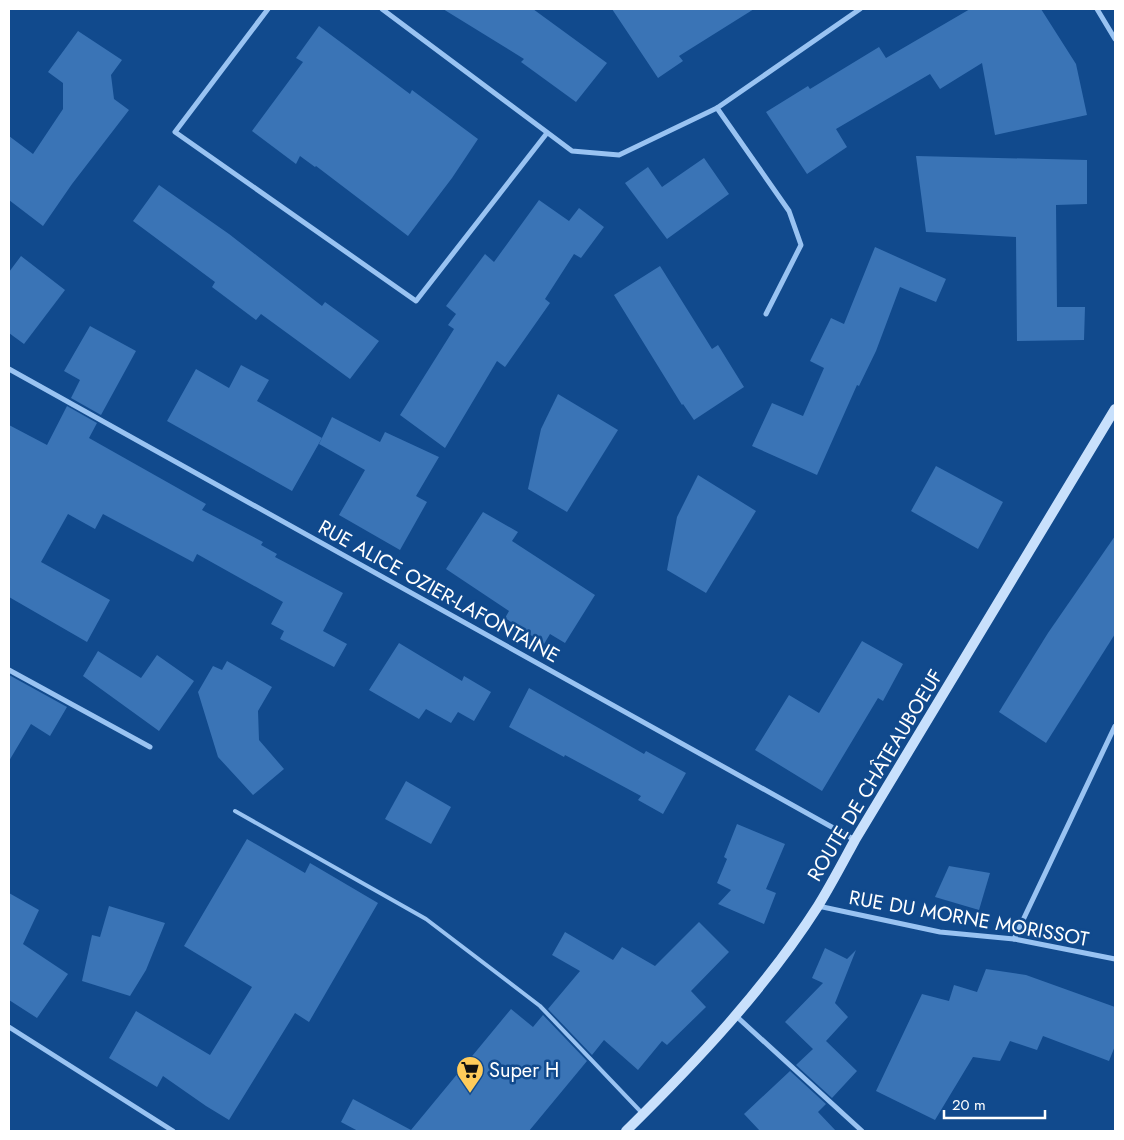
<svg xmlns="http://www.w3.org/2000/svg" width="1124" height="1140" viewBox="0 0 1124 1140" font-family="Jost,sans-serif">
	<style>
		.building { fill: #3a74b6 }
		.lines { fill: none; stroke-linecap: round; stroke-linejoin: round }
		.service { stroke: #99c3f2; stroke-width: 4 }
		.minor { stroke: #99c3f2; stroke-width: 5 }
		.secondary { stroke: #c8e0fc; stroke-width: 10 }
		.labels { text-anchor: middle; stroke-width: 5; stroke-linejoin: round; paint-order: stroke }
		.street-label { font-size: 20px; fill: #fff; stroke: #114a8d }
		.poi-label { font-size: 20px; fill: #fff; stroke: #114a8d; text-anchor: start }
	</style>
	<rect width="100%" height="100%" fill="#114a8d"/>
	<g class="building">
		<polygon points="443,9 533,9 607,63 576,102 521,62 524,59"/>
		<polygon points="612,9 754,9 679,56 683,61 658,78"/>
		<polygon points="970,9 1041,9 1076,64 1087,115 995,135 982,63 940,89 930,74 836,129 847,147 807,174 766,112 808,86 810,89 879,47 886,58"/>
		<polygon points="319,26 410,94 412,90 478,139 452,178 408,236 316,166 315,167 300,156 296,164 252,131 303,62 296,58"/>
		<polygon points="78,31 122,60 111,75 114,99 129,110 72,184 43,226 9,200 9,136 33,154 63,109 63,83 48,72"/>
		<polygon points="916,156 1087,160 1087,204 1056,205 1057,307 1085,307 1084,340 1017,341 1016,237 926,232"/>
		<polygon points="704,158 729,194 667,239 625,183 648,167 662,187"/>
		<polygon points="159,185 229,234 322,306 325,302 379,341 350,379 261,314 256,320 212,287 215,282 133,221"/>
		<polygon points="539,200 569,221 579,208 604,227 581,258 574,254 545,299 550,303 505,367 497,361 445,448 400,415 454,329 448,325 456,314 446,306 485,254 494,262"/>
		<polygon points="875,247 946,279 936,302 900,287 876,351 859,386 857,385 817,475 752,446 772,403 803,416 824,368 810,361 831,318 844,324"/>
		<polygon points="21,256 65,290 24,344 9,333 9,272"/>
		<polygon points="660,266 712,349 718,345 744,387 694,420 683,404 682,405 614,295"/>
		<polygon points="90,326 136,351 101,415 71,398 80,380 64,371"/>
		<polygon points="241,365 269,380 257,401 322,438 292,491 167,421 196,369 229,388"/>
		<polygon points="558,394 618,430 567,512 528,489 541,429"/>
		<polygon points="67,406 97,423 89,438 206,504 202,510 263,542 261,545 277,554 275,557 343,593 323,631 347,644 334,667 280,639 284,631 271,624 283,602 197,554 193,562 103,514 95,529 68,514 41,562 110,600 87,642 9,597 9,425 47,445"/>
		<polygon points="332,417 380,442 385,432 439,457 416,496 427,502 400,550 339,515 365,470 319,444"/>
		<polygon points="936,466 1003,502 978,549 911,511"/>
		<polygon points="698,475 756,511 706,593 667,570 677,517"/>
		<polygon points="483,512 518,532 512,541 595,595 565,643 550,634 544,644 505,618 509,611 446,569"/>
		<polygon points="1115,536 1115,634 1046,743 999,712 1048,633"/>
		<polygon points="862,641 903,664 883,701 878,698 822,791 755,750 789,695 819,713"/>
		<polygon points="399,643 462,681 464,676 491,692 474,721 458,712 451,723 426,709 419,719 369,690"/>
		<polygon points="98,651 141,678 157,655 194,681 159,731 83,676"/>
		<polygon points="227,661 272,687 258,711 259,740 284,769 253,795 218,757 198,692 213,666 222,670"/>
		<polygon points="9,675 67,707 50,736 31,724 9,761"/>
		<polygon points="529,688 644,754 646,751 686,773 663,814 638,800 641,796 565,755 564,757 509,727"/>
		<polygon points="406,781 451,807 431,844 385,819"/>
		<polygon points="737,824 785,844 766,889 776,893 764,924 718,904 731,890 717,883 727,859 724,857"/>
		<polygon points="247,839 305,873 310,863 378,903 309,1022 295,1013 229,1120 206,1106 163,1076 157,1087 109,1058 136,1011 210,1055 252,987 184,946"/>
		<polygon points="949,866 990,873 979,910 935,897"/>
		<polygon points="9,893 39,910 23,944 68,974 37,1018 9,1000"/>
		<polygon points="109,906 165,923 146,970 130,996 82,981 92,935 100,937"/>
		<polygon points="699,922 729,952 691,991 706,1007 667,1045 662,1041 638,1070 604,1040 592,1055 548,1009 580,971 552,955 565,932 613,960 622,947 655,966"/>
		<polygon points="825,948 847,959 856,950 835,1003 848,1017 826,1041 857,1071 832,1098 796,1065 813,1049 785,1022 823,983 812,978"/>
		<polygon points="986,969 1026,975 1115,1007 1115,1046 1109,1061 1043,1036 1037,1050 1010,1041 1000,1061 973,1057 935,1120 876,1091 922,994 949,1001 954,985 977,992"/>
		<polygon points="511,1009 533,1027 543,1015 587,1061 529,1131 358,1131 341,1122 353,1099 411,1130"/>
		<polygon points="790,1071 826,1104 818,1112 836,1131 760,1131 744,1114"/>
	</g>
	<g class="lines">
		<polyline class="service" points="235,811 426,919 540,1006 642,1113"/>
		<g class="minor">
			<polyline points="268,9 175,132 416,301 547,133"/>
			<polyline points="382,9 572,151 619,155 717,108 860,9"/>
			<polyline points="1097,9 1115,39"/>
			<polyline points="717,108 789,211 801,245 766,314"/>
			<polyline points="9,369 855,840"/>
			<polyline points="9,670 150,747"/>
			<polyline points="818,906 940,932 1014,939 1115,959"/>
			<polyline points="1014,939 1115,726"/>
			<polyline points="736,1016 862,1131"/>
			<polyline points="9,1027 173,1131"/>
		</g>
		<path class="secondary" d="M626,1131C696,1062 765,989 818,906C831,885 843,862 855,840L1115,409"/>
	</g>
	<defs>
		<symbol id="supermarket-pin" viewBox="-11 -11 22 30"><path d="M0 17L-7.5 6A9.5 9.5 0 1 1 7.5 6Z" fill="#ffcb5a" stroke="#114a8d"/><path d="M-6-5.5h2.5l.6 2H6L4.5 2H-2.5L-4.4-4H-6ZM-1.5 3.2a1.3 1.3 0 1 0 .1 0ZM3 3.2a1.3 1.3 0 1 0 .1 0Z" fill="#111"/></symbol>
	</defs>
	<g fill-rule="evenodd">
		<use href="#supermarket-pin" x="454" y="1054" width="32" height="43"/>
	</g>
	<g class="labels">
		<g class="street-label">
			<text transform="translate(439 591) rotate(29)" y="7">RUE ALICE OZIER-LAFONTAINE</text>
			<text transform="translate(875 775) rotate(-59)" y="7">ROUTE DE CHÂTEAUBOEUF</text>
			<text transform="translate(969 918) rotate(10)" y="7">RUE DU MORNE MORISSOT</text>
		</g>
		<g class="poi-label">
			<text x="489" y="1077">Super H</text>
		</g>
	</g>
	<rect width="1124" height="1140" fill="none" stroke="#ffffff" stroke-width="20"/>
	<path d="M944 1110v8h101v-8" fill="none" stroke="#ffffff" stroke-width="2.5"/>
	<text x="952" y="1110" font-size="15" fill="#ffffff" stroke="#114a8d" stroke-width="4" paint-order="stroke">20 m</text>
</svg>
